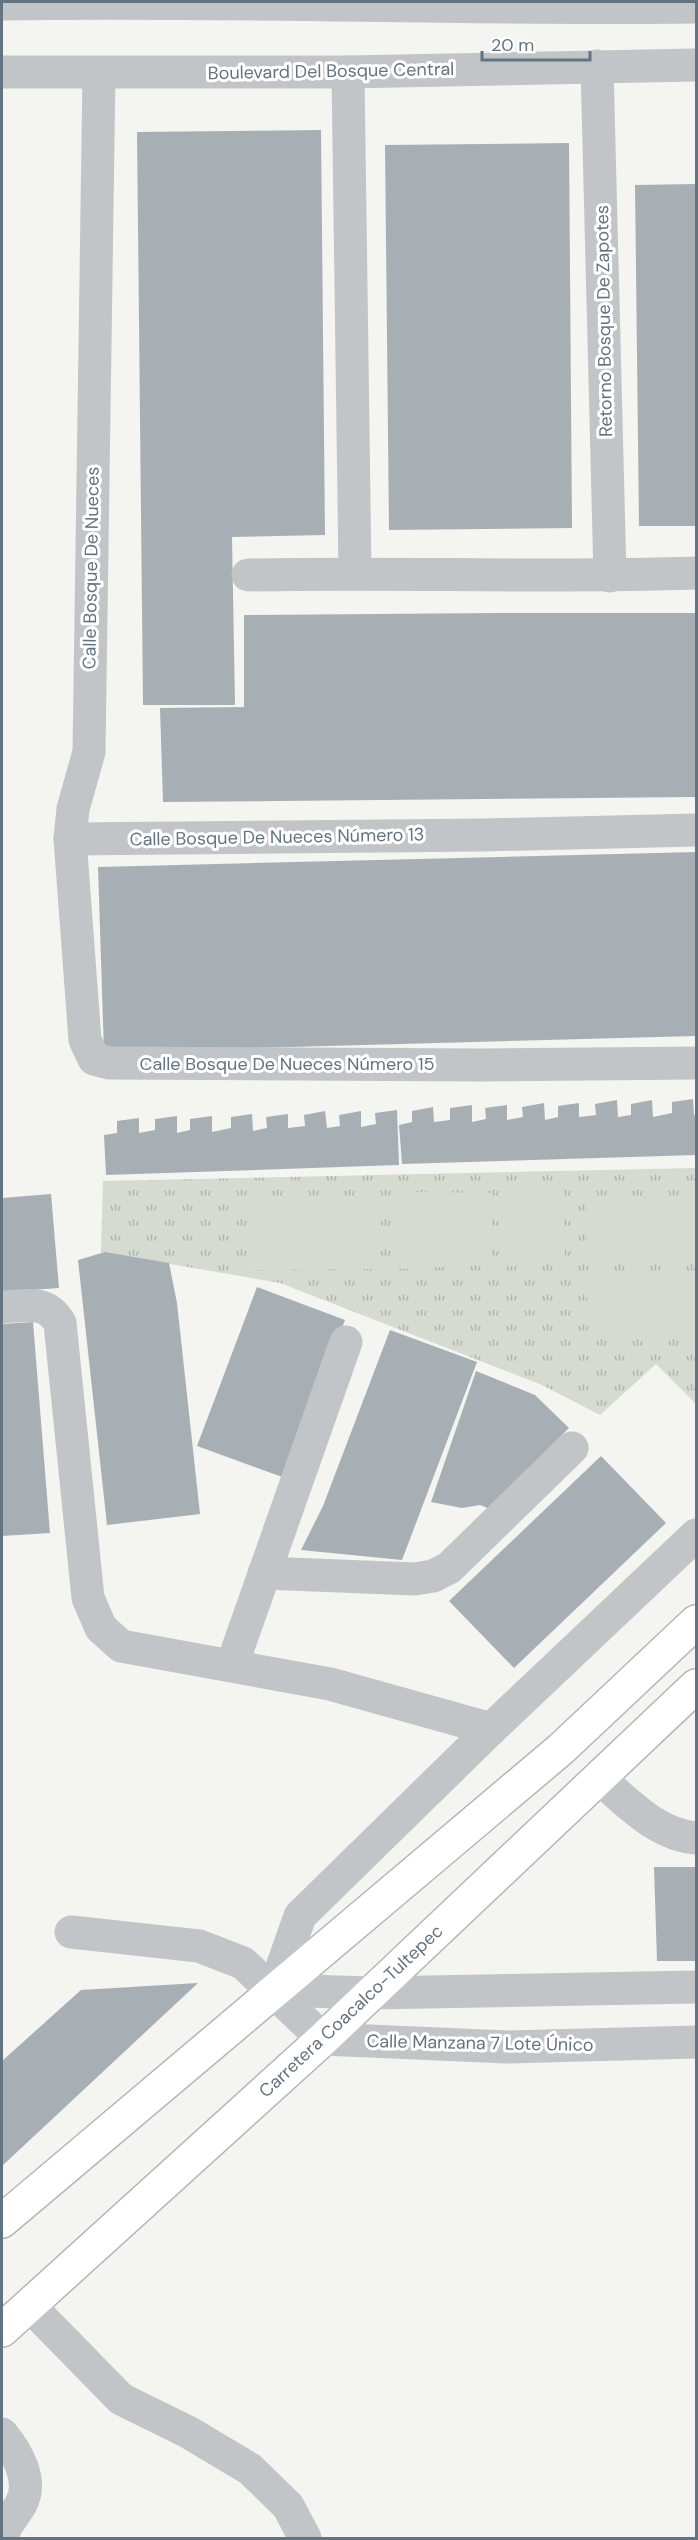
<svg xmlns="http://www.w3.org/2000/svg" width="698" height="2540" viewBox="0 0 698 2540" font-family="'DM Sans',sans-serif">
	<style>
		.grass { fill: url(#grass-tufts) }
		.garden { fill: #d5dbd1 }
		.building { fill: #a8afb4 }
		.lines { fill: none; stroke-linecap: round; stroke-linejoin: round }
		.major-casing { stroke: #b2b6ba; stroke-width: 36 }
		.minor { stroke: #c2c5c8; stroke-width: 33 }
		.major { stroke: #fff; stroke-width: 33 }
		.labels { text-anchor: middle; stroke-width: 6; stroke-linejoin: round; paint-order: stroke }
		.street-label { font-size: 18px; fill: #647380; stroke: #fff }
	</style>
	<defs>
		<pattern id="grass-tufts" width="24" height="20" patternUnits="userSpaceOnUse" patternTransform="scale(1.5)"><rect width="24" height="20" fill="#d5dbd1"/><path d="M3 7l-1-3M5 7V3M7 7l1-3M15 17l-1-3M17 17v-4M19 17l1-3" fill="none" stroke="#b0b6af"/></pattern>
	</defs>
	<rect width="100%" height="100%" fill="#f4f4f0"/>
	<polygon class="grass" points="696,1168 696,1404 656,1364 600,1415 542,1385 280,1283 101,1252 103,1181"/>
	<g class="garden">
		<polygon points="563,1189 565,1261 504,1267 504,1190"/>
		<polygon points="393,1192 492,1193 492,1265 394,1269"/>
		<polygon points="696,1196 696,1259 587,1263 586,1199"/>
		<polygon points="381,1201 381,1269 250,1270 247,1202"/>
		<polygon points="696,1272 696,1334 588,1338 587,1274"/>
	</g>
	<g class="building">
		<polygon points="321,130 325,535 232,537 235,705 143,705 137,132"/>
		<polygon points="569,143 572,528 389,530 385,145"/>
		<polygon points="696,184 696,526 639,526 635,185"/>
		<polygon points="498,613 696,613 696,797 163,802 160,708 244,707 244,615"/>
		<polygon points="696,852 696,1036 104,1052 98,867"/>
		<polygon points="693,1099 694,1115 696,1115 696,1155 402,1164 399,1125 412,1122 412,1111 433,1107 434,1122 450,1120 450,1108 472,1105 472,1122 486,1119 485,1108 507,1105 507,1120 523,1117 522,1107 544,1103 545,1120 558,1117 558,1106 579,1103 579,1117 596,1115 595,1104 617,1100 618,1117 631,1115 631,1104 652,1100 653,1117 672,1113 672,1102"/>
		<polygon points="397,1110 399,1165 106,1175 104,1135 117,1133 117,1121 139,1118 139,1133 155,1130 155,1119 177,1116 177,1133 190,1130 190,1119 212,1116 212,1132 231,1128 231,1117 252,1114 253,1131 267,1128 266,1117 288,1114 288,1128 305,1126 304,1115 325,1111 327,1128 340,1126 339,1115 361,1111 361,1127 376,1124 375,1113"/>
		<polygon points="51,1194 59,1288 2,1292 2,1198"/>
		<polygon points="105,1252 169,1263 177,1303 200,1514 107,1525 78,1260"/>
		<polygon points="257,1287 345,1320 285,1478 197,1446"/>
		<polygon points="33,1322 50,1533 2,1536 2,1324"/>
		<polygon points="390,1330 477,1362 402,1560 301,1550 323,1506"/>
		<polygon points="476,1371 535,1395 569,1428 530,1467 495,1511 480,1505 462,1508 431,1502"/>
		<polygon points="601,1456 666,1523 514,1668 449,1601"/>
		<polygon points="654,1867 696,1867 696,1961 657,1961"/>
		<polygon points="198,1983 2,2166 2,2061 81,1990"/>
	</g>
	<g class="lines">
		<defs>
			<g id="major">
				<polyline points="2,2221 561,1749 696,1622"/>
				<polyline points="2,2330 323,2039 696,1686"/>
			</g>
		</defs>
		<use href="#major" class="major-casing"/>
		<g class="minor">
			<path d="M2,4C233,0 465,10 696,7"/>
			<polyline points="597,66 610,576"/>
			<polyline points="2,72 348,72 696,65"/>
			<polyline points="348,72 355,573"/>
			<polyline points="99,73 89,752 73,809 70,839 85,1040 94,1059 109,1063 480,1065 696,1063"/>
			<path d="M248,575C398,572 547,578 696,573"/>
			<polyline points="70,839 483,835 696,830"/>
			<path d="M2,1307C26,1306 46,1299 60,1323L88,1598L101,1628L121,1646L330,1684L491,1729"/>
			<polyline points="264,1573 415,1579 433,1576 449,1568 572,1448"/>
			<polyline points="232,1665 346,1342"/>
			<path d="M599,1778C628,1803 657,1835 696,1838"/>
			<polyline points="71,1932 199,1946 243,1963 323,2039 507,2047 696,2042"/>
			<polyline points="274,1990 300,1916 491,1729 696,1535"/>
			<polyline points="274,1990 371,1993 696,1987"/>
			<polyline points="29,2305 121,2399 188,2432 250,2469 288,2506 305,2538"/>
			<path d="M2,2434C16,2451 34,2480 21,2504C15,2515 6,2523 2,2536"/>
		</g>
		<use href="#major" class="major"/>
	</g>
	<g class="labels">
		<g class="street-label">
			<text transform="translate(331 71) rotate(-1)" y="6">Boulevard Del Bosque Central</text>
			<text transform="translate(604 321) rotate(-91)" y="6">Retorno Bosque De Zapotes</text>
			<text transform="translate(91 568) rotate(-89)" y="6">Calle Bosque De Nueces</text>
			<text transform="translate(277 837) rotate(-1)" y="6">Calle Bosque De Nueces Número 13</text>
			<text x="287" y="1070">Calle Bosque De Nueces Número 15</text>
			<text transform="translate(351 2011) rotate(-43)" y="6">Carretera Coacalco-Tultepec</text>
			<text transform="translate(480 2043) rotate(1)" y="6">Calle Manzana 7 Lote Único</text>
		</g>
	</g>
	<rect width="698" height="2540" fill="none" stroke="#647380" stroke-width="6"/>
	<path d="M482 51v9h108v-9" fill="none" stroke="#647380" stroke-width="3"/>
	<text x="491" y="51" font-size="18" fill="#647380" stroke="#ffffff" stroke-width="4.5" paint-order="stroke">20 m</text>
</svg>
